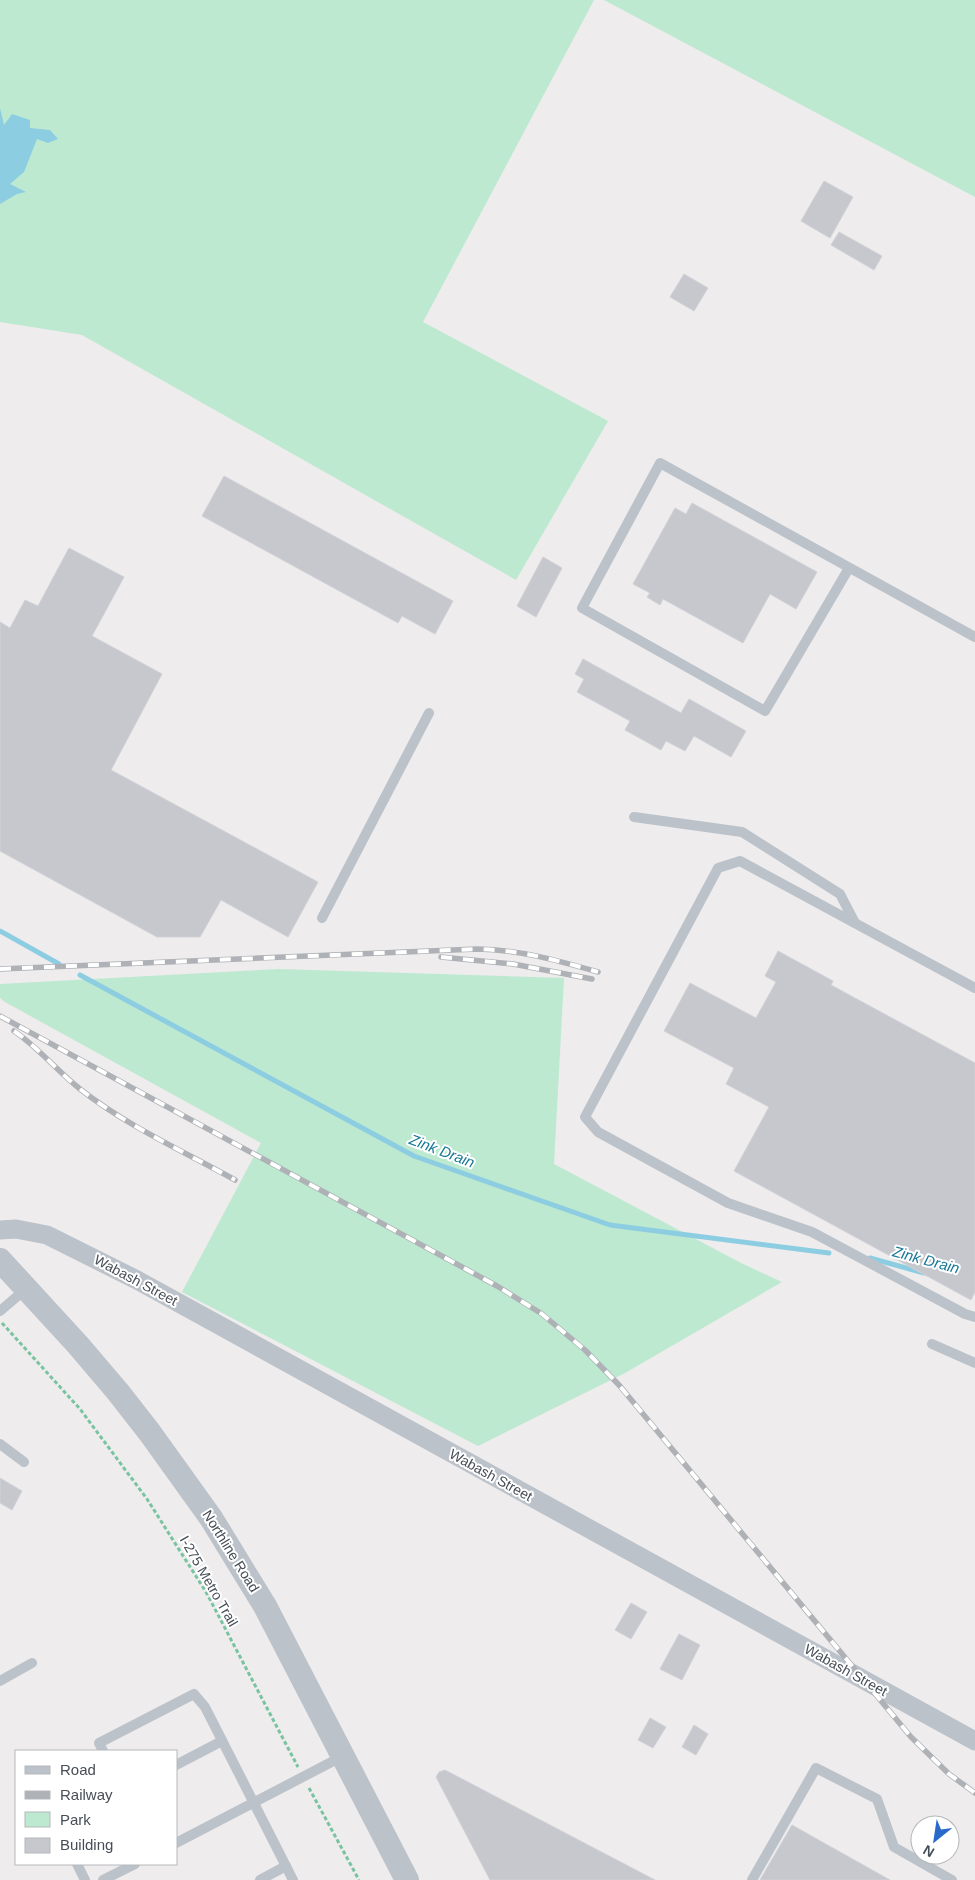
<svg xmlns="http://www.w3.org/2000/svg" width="975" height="1880" viewBox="0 0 975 1880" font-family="Arial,sans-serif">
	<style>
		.green { fill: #bce9d0 }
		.water { fill: #8dcde2 }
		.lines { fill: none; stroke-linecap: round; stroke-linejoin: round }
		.stream { stroke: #8dcde2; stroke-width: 5 }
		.building { fill: #c7c8ce; stroke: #d0d2d7 }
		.path { stroke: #78c4a1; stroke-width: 3; stroke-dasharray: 4 2.5; stroke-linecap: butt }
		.service { stroke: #bbc2ca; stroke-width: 10 }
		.minor { stroke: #bbc2ca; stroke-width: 19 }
		.tertiary { stroke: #bbc2ca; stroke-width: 24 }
		.rail-casing { stroke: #aeb1b5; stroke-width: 5.5 }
		.rail { stroke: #fff; stroke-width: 4; stroke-dasharray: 11; stroke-linecap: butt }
		.labels { text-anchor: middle; stroke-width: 4; stroke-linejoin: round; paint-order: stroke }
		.street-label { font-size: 14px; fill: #464e57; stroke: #fff }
		.water-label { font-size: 15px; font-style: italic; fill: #187897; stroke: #fff }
	</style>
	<rect width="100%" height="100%" fill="#eeecec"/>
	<g class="green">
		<polygon points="0,0 594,0 423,322 608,421 516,580 82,335 0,322"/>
		<polygon points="604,0 975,0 975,197"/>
		<polygon points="279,969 564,978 554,1164 741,1263 782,1282 625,1373 478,1446 182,1292 261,1143 5,1002 0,998 0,984"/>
	</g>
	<polygon class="water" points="0,108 4,125 12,114 30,120 30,128 50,130 58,139 48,143 37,139 24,172 10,184 26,192 17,194 0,204"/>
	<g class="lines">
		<g class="stream">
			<polyline points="0,931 59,964"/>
			<polyline points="80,975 414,1156 610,1225 829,1253"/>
			<polyline points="870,1258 924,1273"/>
		</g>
	</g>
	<g class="building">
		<polygon points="824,181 853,197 830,238 801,221"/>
		<polygon points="839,232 882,256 874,270 831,245"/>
		<polygon points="684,274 708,288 694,311 670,297"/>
		<polygon points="224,476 453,601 435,634 402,616 398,623 202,516"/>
		<polygon points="692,503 817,572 796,609 770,594 743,643 663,599 660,605 647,597 650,593 633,584 675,508 686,514"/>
		<polygon points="69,548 124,577 92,636 162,674 111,770 318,882 288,937 221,900 200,937 157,937 0,851 0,622 10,628 25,600 38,606"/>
		<polygon points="543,557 562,568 536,617 517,606"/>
		<polygon points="583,659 681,713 689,699 746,731 731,757 694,736 685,751 666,741 661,750 625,730 630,721 577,692 584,679 575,674"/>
		<polygon points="778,951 833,981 831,985 975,1063 975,1292 971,1300 734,1171 769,1107 726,1084 734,1068 664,1031 690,983 756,1018 776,982 765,976"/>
		<polygon points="0,1478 22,1491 12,1510 0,1503"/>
		<polygon points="631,1603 647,1612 631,1639 615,1630"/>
		<polygon points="679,1634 700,1645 682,1680 660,1669"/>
		<polygon points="650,1718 666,1727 653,1748 638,1740"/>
		<polygon points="694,1725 708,1734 696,1755 682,1747"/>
		<polygon points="445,1770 655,1880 490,1880 436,1777 439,1772"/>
		<polygon points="792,1825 890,1880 760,1880"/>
	</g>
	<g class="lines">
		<g class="path">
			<polyline points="2,1323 80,1409 147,1499 206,1592 298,1767"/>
			<polyline points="309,1788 359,1880"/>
		</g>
		<g class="service">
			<polyline points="849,568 765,711 582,608 660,463 975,637"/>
			<polyline points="634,817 742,832 840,894 855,923"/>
			<polyline points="322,918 429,713"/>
			<polyline points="975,988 740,861 718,868 585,1117 598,1132 728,1203 812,1232 965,1314 975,1317"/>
			<polyline points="0,1311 27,1288"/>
			<polyline points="932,1344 975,1363"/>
			<polyline points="0,1444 24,1462"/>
			<polyline points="0,1681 32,1663"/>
			<polyline points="103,1751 99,1743 194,1694 205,1707 293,1880"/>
			<polyline points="176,1765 222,1741"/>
			<polyline points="176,1843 343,1756"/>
			<polyline points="77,1864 85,1880"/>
			<polyline points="103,1880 135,1864"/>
			<polyline points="260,1880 286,1866"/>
			<polyline points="752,1880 816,1768 877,1799 894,1847 952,1880"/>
		</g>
		<polyline class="minor" points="0,1230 16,1229 47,1235 137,1280 975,1741"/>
		<polyline class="tertiary" points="0,1260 78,1345 118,1392 150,1433 211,1518 265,1606 407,1880"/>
		<defs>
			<g id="rail">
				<polyline points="441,957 513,964 592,979"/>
				<path d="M0,969L477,949C521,950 556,960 598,972"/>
				<polyline points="0,1016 497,1286 542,1314 585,1350 619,1385 911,1737 949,1774 975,1793"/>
				<path d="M14,1031C39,1048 57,1071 80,1089C127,1126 183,1151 235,1180"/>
			</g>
		</defs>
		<use href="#rail" class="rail-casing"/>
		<use href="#rail" class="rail"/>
	</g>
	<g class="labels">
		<g class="street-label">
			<text transform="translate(136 1280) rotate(28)" y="5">Wabash Street</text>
			<text transform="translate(491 1475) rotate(29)" y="5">Wabash Street</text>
			<text transform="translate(231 1551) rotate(58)" y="5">Northline Road</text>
			<text transform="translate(209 1581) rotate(60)" y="5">I-275 Metro Trail</text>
			<text transform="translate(846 1670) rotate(29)" y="5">Wabash Street</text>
		</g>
		<g class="water-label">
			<text transform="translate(442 1151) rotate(21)" y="5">Zink Drain</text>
			<text transform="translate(926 1260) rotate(15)" y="5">Zink Drain</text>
		</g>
	</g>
	<rect x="15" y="1750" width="162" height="115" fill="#ffffff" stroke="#b5b8bc"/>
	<rect x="25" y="1766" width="25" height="8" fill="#bbc2ca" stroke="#b5b8bc"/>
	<text x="60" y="1775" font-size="15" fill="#464e57">Road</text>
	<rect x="25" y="1791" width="25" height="8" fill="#aeb1b5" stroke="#b5b8bc"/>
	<text x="60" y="1800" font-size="15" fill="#464e57">Railway</text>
	<rect x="25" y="1812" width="25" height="15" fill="#bce9d0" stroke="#b5b8bc"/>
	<text x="60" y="1825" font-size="15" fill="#464e57">Park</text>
	<rect x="25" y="1838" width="25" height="15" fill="#c7c8ce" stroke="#b5b8bc"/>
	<text x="60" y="1850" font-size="15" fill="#464e57">Building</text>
	<g transform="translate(935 1840) rotate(210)"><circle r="24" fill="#ffffff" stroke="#b5b8bc"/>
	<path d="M0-4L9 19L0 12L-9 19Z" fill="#2969cb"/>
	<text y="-8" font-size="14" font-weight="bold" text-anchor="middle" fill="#464e57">N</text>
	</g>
</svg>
